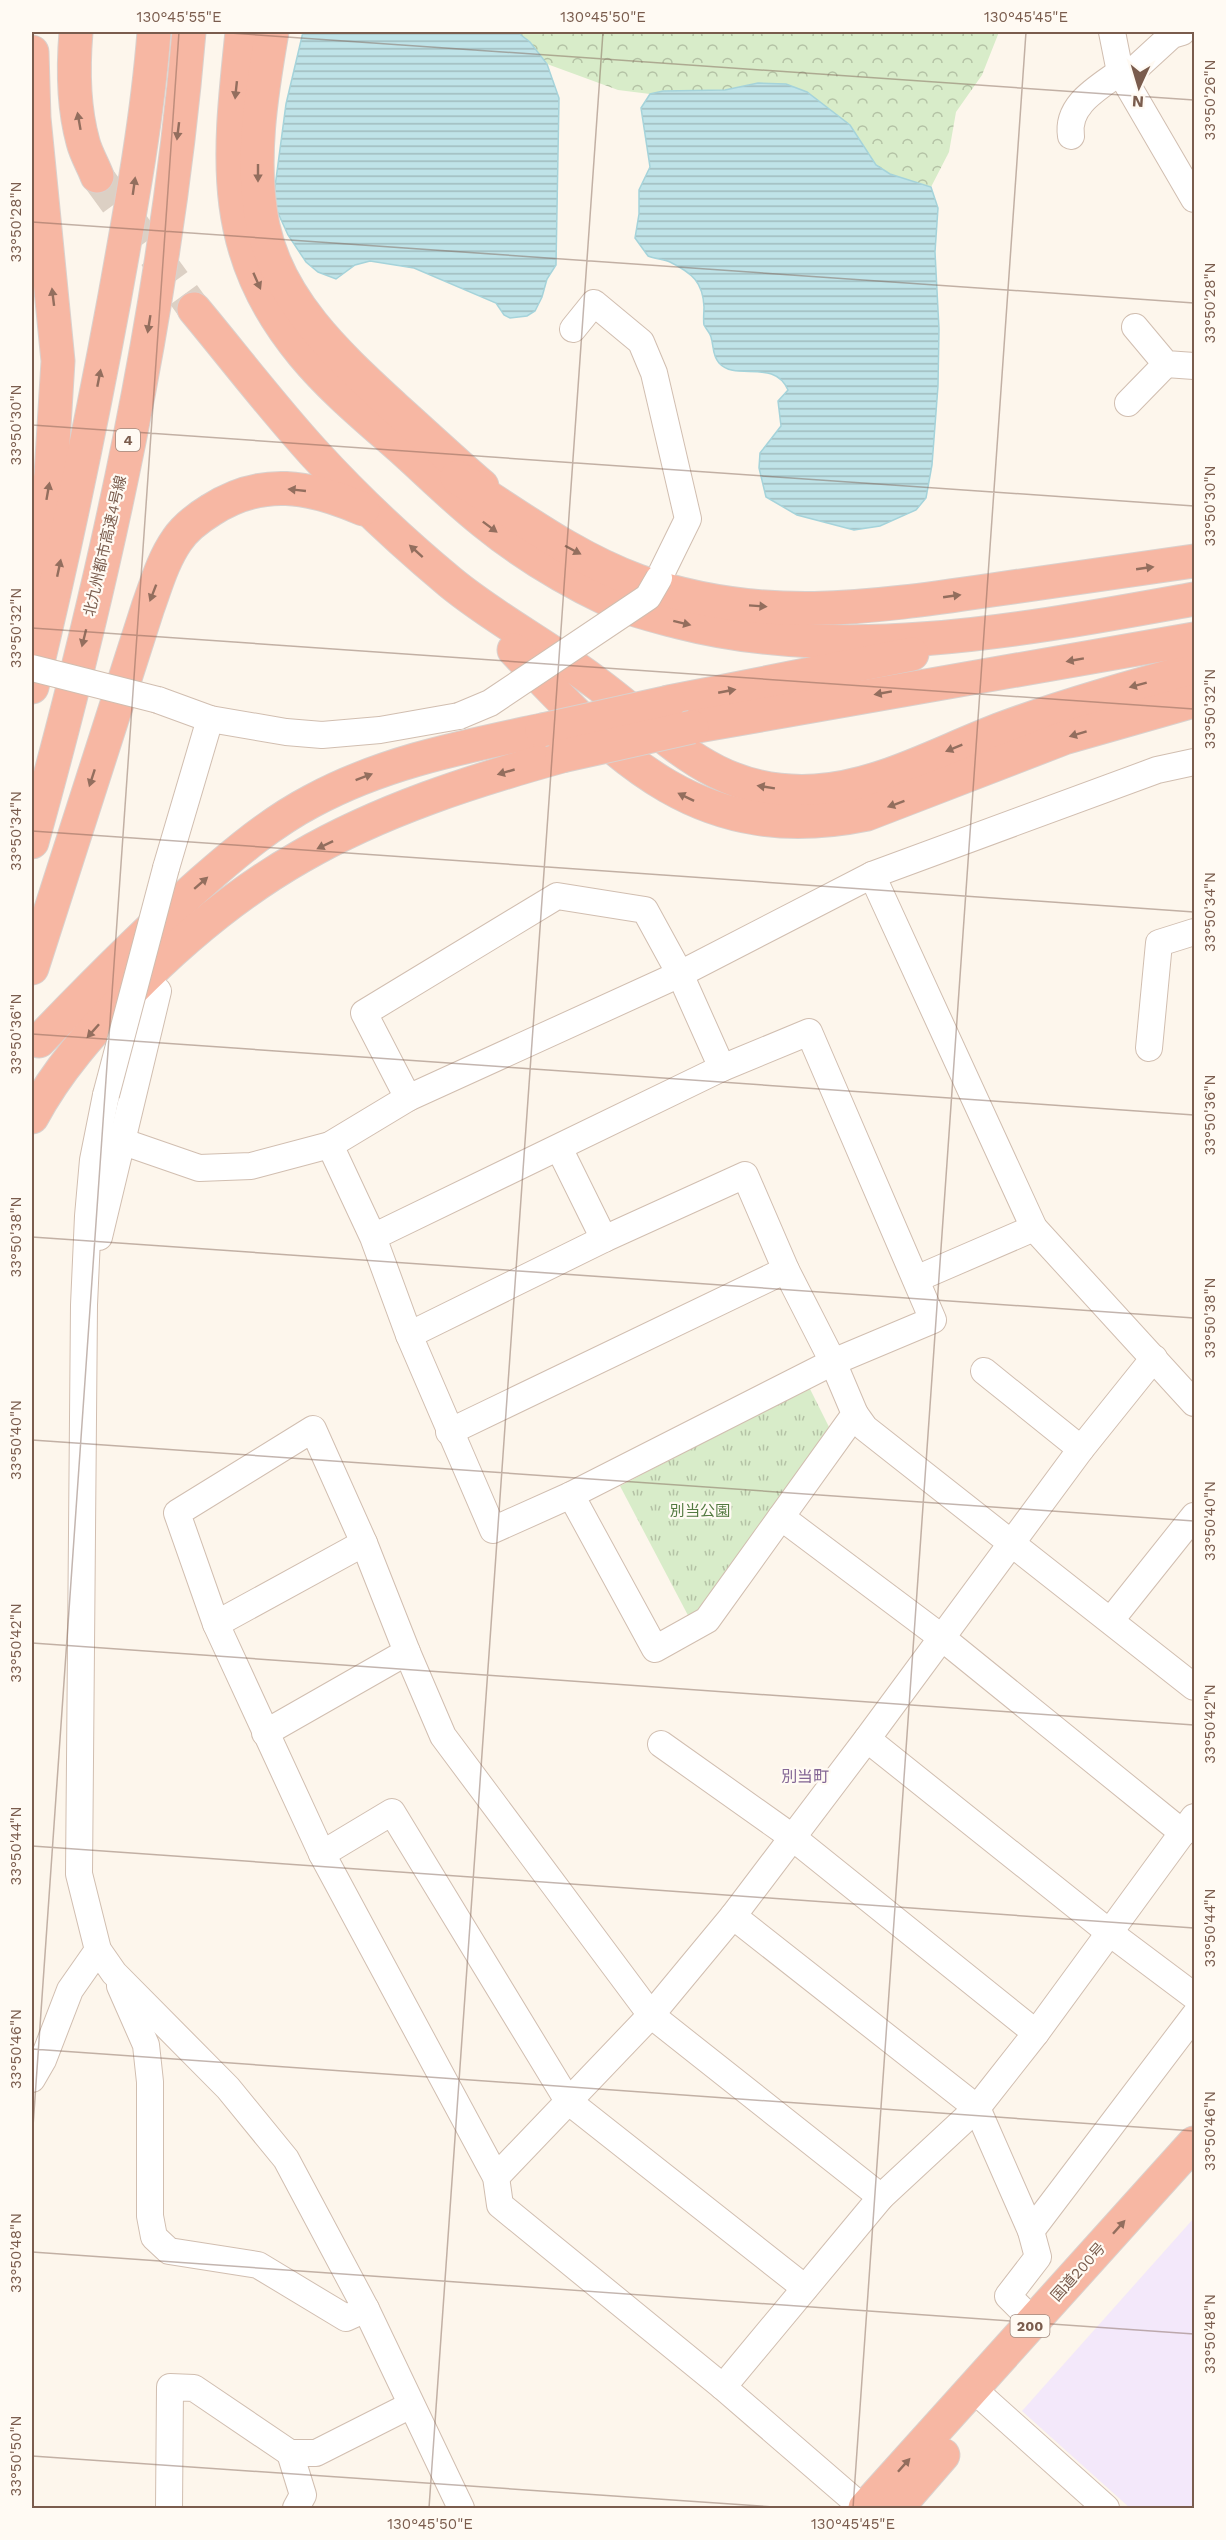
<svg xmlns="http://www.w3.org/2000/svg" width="1226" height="2540" viewBox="0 0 1226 2540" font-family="'Work Sans','Noto Sans JP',sans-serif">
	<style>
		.education { fill: #f3e8fa }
		.grass { fill: url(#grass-tufts) }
		.forest { fill: url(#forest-crowns) }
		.water { fill: url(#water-rules); stroke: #a5d3da; stroke-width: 1.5 }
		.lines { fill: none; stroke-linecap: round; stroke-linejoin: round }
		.highway-tunnel { stroke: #dcd0c4; stroke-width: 33; stroke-dasharray: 33 16; stroke-linecap: butt }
		.street-casing { stroke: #d1beb0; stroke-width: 28 }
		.highway-casing { stroke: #dad1cd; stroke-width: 35 }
		.street { stroke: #fff; stroke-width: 26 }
		.highway { stroke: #f7b7a3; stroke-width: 33 }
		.street-bridge-casing { stroke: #d1beb0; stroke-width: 28; stroke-linecap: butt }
		.highway-bridge-casing { stroke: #dad1cd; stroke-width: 35; stroke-linecap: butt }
		.street-bridge { stroke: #fff; stroke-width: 26 }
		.highway-bridge { stroke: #f7b7a3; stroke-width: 33 }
		.oneway { fill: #936e5e }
		.ticks { fill: none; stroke: #7a5c4d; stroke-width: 1.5; stroke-opacity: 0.45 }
		.labels { text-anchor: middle; stroke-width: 4.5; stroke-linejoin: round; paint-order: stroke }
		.shield { fill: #fffaf3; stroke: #a28b7f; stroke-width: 1.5 }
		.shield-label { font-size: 14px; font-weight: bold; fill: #7a5c4d }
		.street-label { font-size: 15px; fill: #7a5c4d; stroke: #fffaf3 }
		.park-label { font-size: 15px; fill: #537a41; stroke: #fffaf3 }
		.neighbourhood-label { font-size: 16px; fill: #846695; stroke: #fffaf3 }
		.neatline { fill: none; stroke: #7a5c4d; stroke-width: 2 }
		.ticks-label { font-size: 15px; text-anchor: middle; fill: #7a5c4d }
	</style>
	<defs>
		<pattern id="grass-tufts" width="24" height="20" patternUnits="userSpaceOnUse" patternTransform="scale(1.5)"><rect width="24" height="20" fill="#d8ecc9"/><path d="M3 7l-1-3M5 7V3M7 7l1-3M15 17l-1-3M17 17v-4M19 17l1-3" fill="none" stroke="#b4c2a5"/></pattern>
		<pattern id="forest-crowns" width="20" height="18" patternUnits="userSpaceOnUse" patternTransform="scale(1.5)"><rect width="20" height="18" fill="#d8ecc9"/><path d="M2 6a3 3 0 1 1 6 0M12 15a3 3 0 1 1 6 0" fill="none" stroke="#b4c2a5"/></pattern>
		<pattern id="water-rules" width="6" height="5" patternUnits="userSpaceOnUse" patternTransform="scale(1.5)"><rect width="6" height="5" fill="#bfe3e8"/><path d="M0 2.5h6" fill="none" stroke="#a0bbbe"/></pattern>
	</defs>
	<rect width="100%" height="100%" fill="#fdf6ec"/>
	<polygon class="education" points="1194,2218 1194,2508 1130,2508 1022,2411"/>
	<polygon class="grass" points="809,1387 829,1427 692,1623 620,1486"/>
	<polygon class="forest" points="517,32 999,32 982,75 956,112 949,152 931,187 890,174 876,165 849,125 807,92 758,83 725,90 663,91 650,94 618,90 547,64 530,42"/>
	<g class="water">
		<polygon points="303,32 517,32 530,42 547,64 559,98 556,265 547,279 542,297 535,311 527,316 510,318 504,315 496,303 414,268 370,261 355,265 336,279 318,272 306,262 288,235 273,202 286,104"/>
		<path d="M758,83L786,84L807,92L850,125L876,165L890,174L931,187L938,208L935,252L939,329L938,386L932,465L926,498L916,510L880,526L854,530L797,515L766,497L759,468L760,453L781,426L778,401L788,390C774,358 736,382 719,363C712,355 714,347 711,337C710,333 706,329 704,325C703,320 704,312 704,307C703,282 692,273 670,262C664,259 655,259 648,256L635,238L639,214V190L650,167L641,108L650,94L663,91L725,90Z"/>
	</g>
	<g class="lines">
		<polyline class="highway-tunnel" points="97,176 194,309"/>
		<defs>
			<g id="street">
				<polyline points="1112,32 1120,72 1194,199"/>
				<polyline points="1124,79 1172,35 1182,32"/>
				<path d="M1071,136C1066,105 1098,88 1120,72"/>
				<polyline points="1135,327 1166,364 1194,366"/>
				<polyline points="573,329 594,303 641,342 654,373 688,519 659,578"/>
				<polyline points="1128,403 1166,364"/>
				<polyline points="158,700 210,719 286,732 322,735 380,730 459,716"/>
				<polyline points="166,868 210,719"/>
				<polyline points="872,875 1034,1228 1194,1403"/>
				<polyline points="1149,1048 1159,943 1194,932"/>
				<polyline points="106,1095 93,1160 88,1216 84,1305 79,1874 98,1950 114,1973 228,2088 286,2159 366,2309 461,2508"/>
				<polyline points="408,1098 364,1013 557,896 645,910 680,974 722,1068"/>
				<polyline points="121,1141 199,1168 251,1166 330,1145 408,1098 680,974 872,875 1157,770 1194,762"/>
				<polyline points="330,1145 373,1237 409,1335 493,1530 571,1495 833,1362 933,1320 809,1032 722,1068 373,1237"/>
				<polyline points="559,1148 604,1239"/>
				<polyline points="99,1237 158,991"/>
				<polyline points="916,1279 1034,1228"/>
				<polyline points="409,1335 604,1239 745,1175 786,1270 833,1362 855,1414 707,1620 655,1649 571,1495"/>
				<polyline points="984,1371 1081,1449"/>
				<polyline points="855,1414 865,1428 1194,1687"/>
				<polyline points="449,1432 786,1270"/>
				<polyline points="781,1517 941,1637 1183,1833"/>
				<polyline points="1111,1620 1194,1516"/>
				<polyline points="216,1624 364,1543"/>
				<polyline points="265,1733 407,1652"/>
				<polyline points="867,1739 1110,1933 1194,1996"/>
				<polyline points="661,1744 792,1837 1036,2033"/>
				<polyline points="322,1854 392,1812 568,2101 805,2288"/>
				<polyline points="733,1916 977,2108 1031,2231 1038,2257 1008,2296 1034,2322"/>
				<polyline points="120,1986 146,2045 150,2082 150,2216 154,2237 169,2251 258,2265 346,2318 366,2309"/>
				<polyline points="32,2079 43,2060 70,1990 98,1950"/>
				<polyline points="496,2177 651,2015 733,1916 867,1739 1081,1449 1154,1358"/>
				<polyline points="1031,2231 1194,2016"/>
				<polyline points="723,2387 881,2197 977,2108 1036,2033 1194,1817"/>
				<polyline points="973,2389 1106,2508"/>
				<polyline points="290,2453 303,2495 296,2508"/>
				<polyline points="169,2508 170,2387 194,2388 290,2453 316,2453 411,2405"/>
				<polyline points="863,2508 723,2387 500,2205 496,2177 322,1854 216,1624 177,1513 313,1429 364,1543 407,1652 443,1736 651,2015 881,2197"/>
			</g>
			<g id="highway">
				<path d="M76,32C73,68 73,106 83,142C86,154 93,165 97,176"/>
				<path d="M242,32C229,157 217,250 303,354C332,389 366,417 400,447C428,472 455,499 484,522C522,553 565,579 609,600C630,610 656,616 679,622C846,665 1027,629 1194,599"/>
				<path d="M272,32C261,95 250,162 263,226C279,302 339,356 394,407C423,433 452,460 482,486"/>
				<polyline points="32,52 34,118 58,361 51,475 32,590"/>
				<path d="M194,309C234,357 272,407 314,453C356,499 402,542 450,582C496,620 551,648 599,685C671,739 716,797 815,791C881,787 942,751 1004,728C1066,705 1130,687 1194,670"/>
				<path d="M457,477C516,514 572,557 638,581C759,624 869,608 992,590C1060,580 1127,570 1194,561"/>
				<path d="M514,650C619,761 702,848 867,814L1064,738L1194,701"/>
				<path d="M32,687C63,559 90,430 114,301C130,212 147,122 154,32"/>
				<polyline points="669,702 912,654"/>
				<polyline points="692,727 1194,639"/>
				<path d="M32,842C105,579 166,304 189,32"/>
				<path d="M32,968L148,607C156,585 163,560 177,540C185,528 198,518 211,510C262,477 310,486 363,509"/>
				<path d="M39,1041C92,986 145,932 202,882C236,852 272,822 312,801C384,762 463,747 542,730"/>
				<path d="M32,1117C57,1070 92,1031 129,993C180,941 237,893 300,857C381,810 472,781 562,756"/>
				<polyline points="865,2508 1194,2143"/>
				<polyline points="897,2508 943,2455"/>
			</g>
		</defs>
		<use href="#street" class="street-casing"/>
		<use href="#highway" class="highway-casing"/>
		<use href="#street" class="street"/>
		<use href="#highway" class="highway"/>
		<defs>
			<g id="street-bridge">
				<polyline points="32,668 158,700"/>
				<polyline points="459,716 490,703 648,597 659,578"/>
				<polyline points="106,1095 166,868"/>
			</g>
			<g id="highway-bridge">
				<polyline points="542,730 669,702"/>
				<polyline points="562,756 692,727"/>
			</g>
		</defs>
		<use href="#street-bridge" class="street-bridge-casing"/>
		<use href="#highway-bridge" class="highway-bridge-casing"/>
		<use href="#street-bridge" class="street-bridge"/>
		<use href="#highway-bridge" class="highway-bridge"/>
	</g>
	<defs><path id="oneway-solid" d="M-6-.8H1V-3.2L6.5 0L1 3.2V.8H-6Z" transform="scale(1.5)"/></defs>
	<g class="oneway">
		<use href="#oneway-solid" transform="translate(236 90) rotate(96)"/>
		<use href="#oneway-solid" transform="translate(79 121) rotate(-100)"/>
		<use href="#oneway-solid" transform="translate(178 131) rotate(97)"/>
		<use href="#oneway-solid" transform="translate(258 173) rotate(90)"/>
		<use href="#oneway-solid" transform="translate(134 186) rotate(-82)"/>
		<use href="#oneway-solid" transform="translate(257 281) rotate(66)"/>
		<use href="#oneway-solid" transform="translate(53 297) rotate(-97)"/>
		<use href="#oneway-solid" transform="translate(149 324) rotate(99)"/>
		<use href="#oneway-solid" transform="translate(99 378) rotate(-79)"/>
		<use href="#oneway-solid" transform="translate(297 490) rotate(-174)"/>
		<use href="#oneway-solid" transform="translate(48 491) rotate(-80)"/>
		<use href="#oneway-solid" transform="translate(490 527) rotate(37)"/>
		<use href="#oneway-solid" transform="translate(573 550) rotate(28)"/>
		<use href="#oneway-solid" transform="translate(416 551) rotate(-138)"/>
		<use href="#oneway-solid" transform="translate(59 568) rotate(-78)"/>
		<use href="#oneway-solid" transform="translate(1145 568) rotate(-8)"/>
		<use href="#oneway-solid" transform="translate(153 593) rotate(111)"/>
		<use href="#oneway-solid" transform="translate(952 596) rotate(-8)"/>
		<use href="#oneway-solid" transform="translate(758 606) rotate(4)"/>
		<use href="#oneway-solid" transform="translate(682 623) rotate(14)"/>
		<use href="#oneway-solid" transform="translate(84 638) rotate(104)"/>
		<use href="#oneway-solid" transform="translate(1075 660) rotate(170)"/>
		<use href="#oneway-solid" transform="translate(1138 685) rotate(165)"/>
		<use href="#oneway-solid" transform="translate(727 691) rotate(-11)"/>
		<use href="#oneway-solid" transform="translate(883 693) rotate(170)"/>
		<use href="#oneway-solid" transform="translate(1078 734) rotate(163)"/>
		<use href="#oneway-solid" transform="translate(954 748) rotate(158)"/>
		<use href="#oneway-solid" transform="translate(506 772) rotate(164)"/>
		<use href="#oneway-solid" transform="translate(364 777) rotate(-21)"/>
		<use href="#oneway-solid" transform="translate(92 778) rotate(108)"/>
		<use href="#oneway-solid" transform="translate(766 787) rotate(-171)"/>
		<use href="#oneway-solid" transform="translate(686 797) rotate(-154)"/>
		<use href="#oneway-solid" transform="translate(896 804) rotate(160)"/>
		<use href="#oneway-solid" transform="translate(325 845) rotate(154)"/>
		<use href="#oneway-solid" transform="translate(201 883) rotate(-41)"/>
		<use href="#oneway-solid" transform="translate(93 1031) rotate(132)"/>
		<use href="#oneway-solid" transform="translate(1119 2227) rotate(-48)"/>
		<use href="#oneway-solid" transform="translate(904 2465) rotate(-48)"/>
	</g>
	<path class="ticks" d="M215,32L1194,100M32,222L1194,303M32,425L1194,506M32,628L1194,709M32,831L1194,912M32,1034L1194,1115M32,1237L1194,1318M32,1440L1194,1521M32,1643L1194,1725M32,1846L1194,1928M32,2049L1194,2131M32,2141L179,32M32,2252L1194,2334M32,2456L789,2508M429,2508L603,32M853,2508L1026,32"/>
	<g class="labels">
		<g class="shield">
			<rect x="116" y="429" width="24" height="22" rx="4.5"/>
			<rect x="1010.5" y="2315" width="39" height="22" rx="4.5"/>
		</g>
		<g class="shield-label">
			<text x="128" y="445">4</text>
			<text x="1030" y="2331">200</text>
		</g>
		<g class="street-label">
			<text transform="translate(105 546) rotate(-77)" y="5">北九州都市高速4号線</text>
			<text transform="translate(1078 2272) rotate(-48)" y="5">国道200号</text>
		</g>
		<g class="park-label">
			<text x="700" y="1516">別当公園</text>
		</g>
		<g class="neighbourhood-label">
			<text x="805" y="1782">別当町</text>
		</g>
	</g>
	<rect width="1226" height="2540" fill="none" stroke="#fffaf3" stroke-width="66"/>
	<g transform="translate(1139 87) rotate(184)" stroke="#fffaf3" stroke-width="4.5" paint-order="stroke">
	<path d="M0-4.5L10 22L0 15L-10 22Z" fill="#7a5c4d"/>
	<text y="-9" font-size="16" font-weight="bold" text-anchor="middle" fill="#7a5c4d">N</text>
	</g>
	<rect x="33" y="33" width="1160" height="2474" class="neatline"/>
	<g class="ticks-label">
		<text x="179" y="22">130°45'55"E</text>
		<text x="603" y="22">130°45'50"E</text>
		<text x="1026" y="22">130°45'45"E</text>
		<text transform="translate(1210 100) rotate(-90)" y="5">33°50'26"N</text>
		<text transform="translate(16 222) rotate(-90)" y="5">33°50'28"N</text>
		<text transform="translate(1210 303) rotate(-90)" y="5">33°50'28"N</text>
		<text transform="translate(16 425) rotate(-90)" y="5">33°50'30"N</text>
		<text transform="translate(1210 506) rotate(-90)" y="5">33°50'30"N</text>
		<text transform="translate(16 628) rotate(-90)" y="5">33°50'32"N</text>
		<text transform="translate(1210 709) rotate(-90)" y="5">33°50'32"N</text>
		<text transform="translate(16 831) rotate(-90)" y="5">33°50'34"N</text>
		<text transform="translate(1210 912) rotate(-90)" y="5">33°50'34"N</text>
		<text transform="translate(16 1034) rotate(-90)" y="5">33°50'36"N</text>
		<text transform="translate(1210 1115) rotate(-90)" y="5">33°50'36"N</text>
		<text transform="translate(16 1237) rotate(-90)" y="5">33°50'38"N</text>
		<text transform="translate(1210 1318) rotate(-90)" y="5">33°50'38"N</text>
		<text transform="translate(16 1440) rotate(-90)" y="5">33°50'40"N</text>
		<text transform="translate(1210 1521) rotate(-90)" y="5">33°50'40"N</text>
		<text transform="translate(16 1643) rotate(-90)" y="5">33°50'42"N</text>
		<text transform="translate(1210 1724) rotate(-90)" y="5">33°50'42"N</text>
		<text transform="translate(16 1846) rotate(-90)" y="5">33°50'44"N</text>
		<text transform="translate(1210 1928) rotate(-90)" y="5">33°50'44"N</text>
		<text transform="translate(16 2049) rotate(-90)" y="5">33°50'46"N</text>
		<text transform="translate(1210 2131) rotate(-90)" y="5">33°50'46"N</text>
		<text transform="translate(16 2253) rotate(-90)" y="5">33°50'48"N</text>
		<text transform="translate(1210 2334) rotate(-90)" y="5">33°50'48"N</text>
		<text transform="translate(16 2456) rotate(-90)" y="5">33°50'50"N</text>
		<text x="430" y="2529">130°45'50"E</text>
		<text x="853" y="2529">130°45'45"E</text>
	</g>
</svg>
